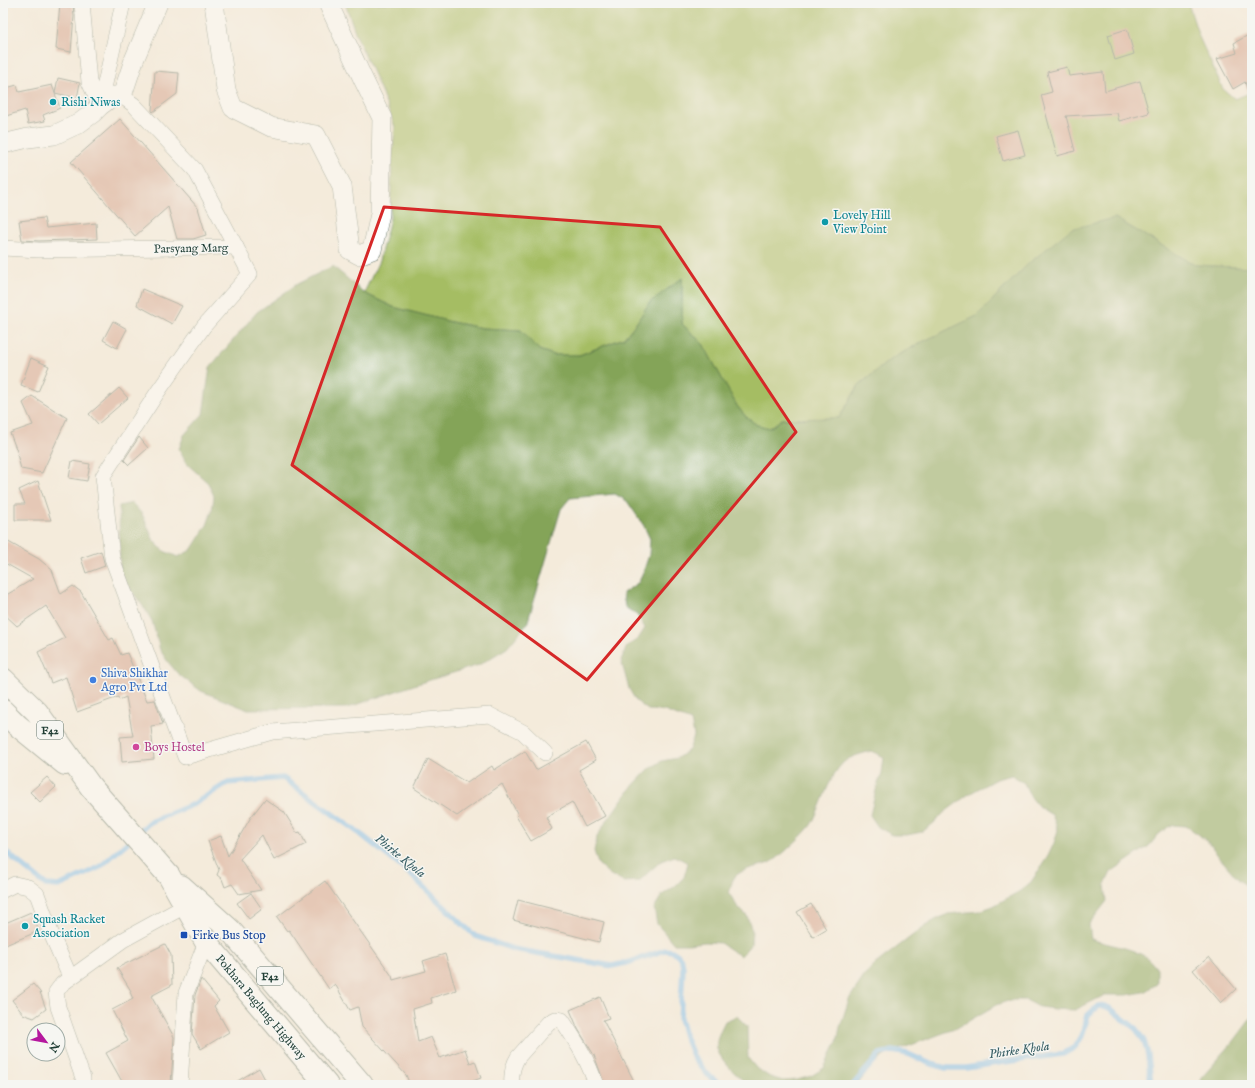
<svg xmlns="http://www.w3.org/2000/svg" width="1255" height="1088" viewBox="0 0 1255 1088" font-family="'IM FELL English',serif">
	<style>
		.green { fill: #a5bd63; stroke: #627d4c }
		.forest { fill: #84a459; stroke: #527046 }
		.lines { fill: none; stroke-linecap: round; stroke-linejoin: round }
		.stream { stroke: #7cbdf1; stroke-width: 5.5 }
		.building { fill: #d39e89 }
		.minor-casing { stroke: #6a7a6e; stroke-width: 16 }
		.tertiary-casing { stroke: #6a7a6e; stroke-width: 20 }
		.trunk-casing { stroke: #6a7a6e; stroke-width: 24 }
		.minor { stroke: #fff; stroke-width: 15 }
		.tertiary { stroke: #fff; stroke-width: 19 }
		.trunk { stroke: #fff; stroke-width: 22 }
		.marked { fill: none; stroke: #d62828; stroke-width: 3; stroke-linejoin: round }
		.culture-dot { fill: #0f9aa8; stroke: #f6f6f2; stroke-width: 1.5 }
		.shop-dot { fill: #3f7fe0; stroke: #f6f6f2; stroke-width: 1.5 }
		.hotel-dot { fill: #d1479c; stroke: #f6f6f2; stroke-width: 1.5 }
		.transit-dot { fill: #1a4fb4; stroke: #f6f6f2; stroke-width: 1.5 }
		.labels { text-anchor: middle; stroke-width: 3; stroke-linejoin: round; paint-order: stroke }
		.shield { fill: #f6f6f2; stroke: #60746d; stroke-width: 1 }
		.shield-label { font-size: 11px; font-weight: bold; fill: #1f3d34 }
		.culture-label { font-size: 12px; fill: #0d838f; stroke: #f6f6f2; text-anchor: start }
		.street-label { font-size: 12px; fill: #1f3d34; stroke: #f6f6f2 }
		.shop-label { font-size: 12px; fill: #366cbe; stroke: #f6f6f2; text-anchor: start }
		.hotel-label { font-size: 12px; fill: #b23c85; stroke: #f6f6f2; text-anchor: start }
		.transit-label { font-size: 12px; fill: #164399; stroke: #f6f6f2; text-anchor: start }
		.water-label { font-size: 13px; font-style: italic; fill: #365d63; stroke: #f6f6f2 }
	</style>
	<rect width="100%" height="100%" fill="#f6f6f2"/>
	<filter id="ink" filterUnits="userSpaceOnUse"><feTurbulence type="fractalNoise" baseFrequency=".025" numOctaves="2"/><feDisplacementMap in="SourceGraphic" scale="8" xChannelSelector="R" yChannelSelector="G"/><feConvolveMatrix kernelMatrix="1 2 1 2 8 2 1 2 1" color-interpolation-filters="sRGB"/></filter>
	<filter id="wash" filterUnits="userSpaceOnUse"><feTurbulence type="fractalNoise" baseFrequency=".012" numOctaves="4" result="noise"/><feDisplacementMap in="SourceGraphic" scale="16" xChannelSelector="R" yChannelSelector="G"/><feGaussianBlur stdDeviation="0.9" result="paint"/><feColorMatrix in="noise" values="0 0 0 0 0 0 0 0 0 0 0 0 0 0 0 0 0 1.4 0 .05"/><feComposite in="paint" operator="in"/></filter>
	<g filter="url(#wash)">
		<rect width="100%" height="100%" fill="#f4ebdb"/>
		<polygon class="green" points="345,3 1188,3 1199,37 1223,89 1235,99 1252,92 1252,268 1195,265 1115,218 1029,263 977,316 922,342 891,359 859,385 839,418 782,419 770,428 757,425 746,417 737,406 703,344 682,324 682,278 637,322 624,338 579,355 554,355 539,350 521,330 482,328 451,322 393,307 364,293 379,261 390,219 392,161 395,127 381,91 357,37"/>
		<g class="forest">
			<path d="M1115,218L1195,265L1252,268V890L1238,879L1219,857L1210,844L1198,834L1186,826L1171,825L1159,834L1149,846L1111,872L1105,885L1107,901L1089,924L1091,939C1108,945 1131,947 1146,957C1150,960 1154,965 1157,969V984L1144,992L1127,995H1105L1075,1010L1054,1009L1039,1007L1026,1000H1011L996,1005L957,1028L887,1054L874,1063L857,1085H748C737,1075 722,1063 717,1049C715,1040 721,1029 725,1021L737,1016L747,1026L748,1058L757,1069L770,1077L783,1081L797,1080L811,1076L824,1068L837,1042L840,1027L849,999L865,975L874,965L922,928L935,920L948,914L979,911L993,906L1020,891L1031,882L1048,856L1054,843L1058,830L1052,815L1039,807L1030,796L1024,783L1012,775L996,779L969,794L945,812L934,823L922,832L907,835H892L878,827L870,815L877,786L882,773L884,757L871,751C862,754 850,756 843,763C831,775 826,792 820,806C816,815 813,824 807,830C798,840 785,852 775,860C763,868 743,866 734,878C731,882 731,889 729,893L737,906L747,916L752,930L751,944L741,956L732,951L720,943L705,942L689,944H674L657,924L654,908L662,895L674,887L684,877L688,863L675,856L661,861L639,881L623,882L609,874L598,864L594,851L597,837L604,825L628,791L649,769L662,761L677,758L689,750L694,736L691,721L664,711L648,710L636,701L629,689L621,660L627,646L638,639L645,628L637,615L625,607L623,593L639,582L644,570L649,555L650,539L644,526L627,501L615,494L570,498L561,509L527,624L507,648L479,665L414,685L347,708L246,709L201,691L178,674L168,662L160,650L152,621L145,609L127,585L120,573L119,506L132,503L142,514L154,541L164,551L178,557L191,550L207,525L212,511L214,496L208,483L186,463L179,449L184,435L203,414L210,367L257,312L297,284L333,266L364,293L393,307L451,322L482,328L521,330L539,350L554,355H580L624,338L637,322L649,303L682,278V324L703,344L737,406L746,417L757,425L770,428L782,419L839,418L859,385L891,359L922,342L977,316L1029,263L1071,229Z"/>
			<polygon points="1252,1017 1252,1085 1199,1085 1203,1076 1234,1041"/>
		</g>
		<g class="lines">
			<g class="stream">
				<polyline points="137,834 150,822 194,804 227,783 283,778 363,836 409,873 475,936 513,949 612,966 630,962 665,950 672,951 678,955 682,961 683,968 680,1019 685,1036 694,1058 708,1075 720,1085"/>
				<polyline points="3,850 46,885 59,886 100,867 131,839"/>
				<polyline points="853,1085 880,1054 893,1051 908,1054 931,1064 946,1068 966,1068 997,1063 1063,1054 1075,1047 1079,1041 1082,1036 1088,1015 1098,1006 1105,1006 1111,1009 1136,1029 1144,1041 1148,1055 1151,1085"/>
			</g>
		</g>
		<g id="blocks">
			<g class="building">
				<polygon points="60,3 73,3 74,16 71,52 56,49"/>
				<polygon points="1127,29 1134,54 1115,60 1108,35"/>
				<polygon points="1252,33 1252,91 1248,92 1245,82 1233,89 1217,59 1237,53 1234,43"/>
				<polygon points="1067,67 1069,76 1103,72 1105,91 1140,81 1149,113 1119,121 1117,113 1066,116 1075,151 1057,156 1041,95 1052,92 1047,72"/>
				<polygon points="155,71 179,73 177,94 153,112 152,111"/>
				<polygon points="58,78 80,83 77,98 55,93"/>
				<polygon points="17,85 19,92 52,85 60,108 43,115 45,121 28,124 25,110 6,116 3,107 3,89"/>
				<polygon points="120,119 198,208 206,235 193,239 177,239 168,207 135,236 71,162"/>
				<polygon points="1018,130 1025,155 1003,161 996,136"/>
				<polygon points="44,218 46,228 96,223 97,239 39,241 22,240 19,221"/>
				<polygon points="142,289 182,306 172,324 137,305"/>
				<polygon points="113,321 127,329 117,348 103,340"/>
				<polygon points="31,358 49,366 38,392 21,385"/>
				<polygon points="119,388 128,398 98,424 89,414"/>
				<polygon points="32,396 67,418 42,473 21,469 17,454 18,454 10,433 33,425 23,403"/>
				<polygon points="139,437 148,448 129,465 124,460"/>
				<polygon points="72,461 90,464 87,481 69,478"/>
				<polygon points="38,481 51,520 15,520 15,504 25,504 19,490"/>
				<polygon points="3,539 39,559 52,570 61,594 73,586 81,592 109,640 113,638 121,655 127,653 147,701 155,700 163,724 151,726 154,759 122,762 120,737 133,736 126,697 119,700 118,697 77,712 66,677 51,683 38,652 65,638 46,606 17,626 3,613 3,597 33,579 3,562"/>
				<polygon points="101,551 105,566 86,573 81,558"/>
				<polygon points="586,742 596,760 579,770 605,816 585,827 572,802 546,817 552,829 531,841 516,816 518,815 502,784 457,816 414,788 428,759 467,783 492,766 494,770 525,751 536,770"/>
				<polygon points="47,777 56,787 40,802 30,792"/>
				<polygon points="265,799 284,812 297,833 300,832 306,844 274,860 262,835 240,859 261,890 239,894 232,884 225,887 222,879 217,875 219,870 208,841 221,836 228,856 251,817"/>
				<polygon points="325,881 392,976 393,980 426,971 423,961 445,954 456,990 431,998 432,1003 413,1009 418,1042 431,1037 440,1058 465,1049 470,1063 475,1061 481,1078 462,1085 410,1085 406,1075 362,1027 358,1007 350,1010 335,984 329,989 289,930 287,931 277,917"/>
				<polygon points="251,893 262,909 249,919 237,903"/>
				<polygon points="518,900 604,922 599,942 513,920"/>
				<polygon points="811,904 826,929 813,937 797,912"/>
				<polygon points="31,912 39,931 3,946 3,924"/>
				<polygon points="165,944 171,955 172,985 151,996 174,1037 171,1085 124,1085 106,1053 128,1041 112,1010 133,999 130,992 131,991 117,968"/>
				<polygon points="1209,957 1236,989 1221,1003 1193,970"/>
				<polygon points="201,979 219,1001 214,1006 229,1032 201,1049 192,1034 195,995"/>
				<polygon points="33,984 40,992 46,1009 34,1018 23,1014 12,1000"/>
				<polygon points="600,997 609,1018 603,1020 636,1085 605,1085 594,1055 578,1029 570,1010"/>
				<polygon points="259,1068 268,1085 231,1085"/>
			</g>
		</g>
	</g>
	<g filter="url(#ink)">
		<use href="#blocks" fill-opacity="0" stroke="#6a7a6e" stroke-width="1"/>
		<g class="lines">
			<defs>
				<g id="minor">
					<polyline points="82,3 89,82 100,106"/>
					<polyline points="100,106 123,3"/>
					<polyline points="236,247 250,274 204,326 157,393 103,476 112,558 185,757 272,732 490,715 523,732 545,753"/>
					<polyline points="3,248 39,250 236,247 195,170 134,105 122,96"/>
					<polyline points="3,890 15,884 28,887 37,894 53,938 70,977"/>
					<polyline points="83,1085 83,1078 58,1007 56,992 62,984 123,940 185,906"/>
					<polyline points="180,1085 186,993 206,942"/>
					<path d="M512,1085C511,1075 513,1065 518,1057L549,1022L555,1019L562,1020C576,1041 588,1060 596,1085"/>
				</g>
				<g id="tertiary">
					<polyline points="214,3 226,90 233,108 271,127 316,135 342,186 350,250 359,255 372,250 380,214 382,118 363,79 328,3"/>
					<polyline points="3,144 28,138 54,135 78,124 93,113 100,106 113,96 122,96 134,60 158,3"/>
				</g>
				<g id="trunk">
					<polyline points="3,679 37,712 91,787 169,876 206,942 327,1085"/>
					<polyline points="3,711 17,725 65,764"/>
					<polyline points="181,886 230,930 362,1085"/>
				</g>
			</defs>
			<use href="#minor" class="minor-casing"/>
			<use href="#tertiary" class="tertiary-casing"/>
			<use href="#trunk" class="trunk-casing"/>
			<use href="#minor" class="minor"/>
			<use href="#tertiary" class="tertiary"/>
			<use href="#trunk" class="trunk"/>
		</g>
	</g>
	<path d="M0 0H1255V1088H0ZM384,207L660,227L796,432L587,680L292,465Z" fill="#f4ebdb" fill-opacity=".55" fill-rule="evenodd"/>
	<path class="marked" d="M384,207L660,227L796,432L587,680L292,465Z"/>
	<g class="culture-dot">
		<circle cx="53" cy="102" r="4"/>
		<circle cx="825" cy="222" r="4"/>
		<circle cx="25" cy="926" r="4"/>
	</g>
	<circle class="shop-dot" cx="93" cy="680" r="4"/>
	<circle class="hotel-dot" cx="136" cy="747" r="4"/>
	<rect class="transit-dot" x="180" y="931" width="8" height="8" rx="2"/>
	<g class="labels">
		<g class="shield">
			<rect x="37" y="721" width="26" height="18" rx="3"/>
			<rect x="257" y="967" width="26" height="18" rx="3"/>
		</g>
		<g class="shield-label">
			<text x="50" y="734">F42</text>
			<text x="270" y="980">F42</text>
		</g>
		<g class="culture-label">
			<text x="61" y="106">Rishi Niwas</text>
			<text x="833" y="219">Lovely Hill<tspan x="833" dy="14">View Point</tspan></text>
			<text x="33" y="923">Squash Racket<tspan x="33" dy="14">Association</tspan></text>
		</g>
		<g class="street-label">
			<text transform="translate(191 248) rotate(-1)" y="4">Parsyang Marg</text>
			<text transform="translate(261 1007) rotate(50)" y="4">Pokhara Baglung Highway</text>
		</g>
		<g class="shop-label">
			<text x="101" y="677">Shiva Shikhar<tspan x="101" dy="14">Agro Pvt Ltd</tspan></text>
		</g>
		<g class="hotel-label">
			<text x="144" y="751">Boys Hostel</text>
		</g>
		<g class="transit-label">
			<text x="192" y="939">Firke Bus Stop</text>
		</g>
		<g class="water-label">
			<text transform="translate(401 855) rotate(39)" y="5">Phirke Khola</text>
			<text transform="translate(1019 1049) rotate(-8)" y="5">Phirke Khola</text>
		</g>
	</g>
	<rect width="1255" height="1088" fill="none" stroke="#f6f6f2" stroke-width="16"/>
	<g transform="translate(46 1042) rotate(122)"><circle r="19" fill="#f6f6f2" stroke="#a0aca6"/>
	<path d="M0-3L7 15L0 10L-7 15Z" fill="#b5179e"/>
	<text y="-6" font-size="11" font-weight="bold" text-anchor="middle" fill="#1f3d34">N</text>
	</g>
</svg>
